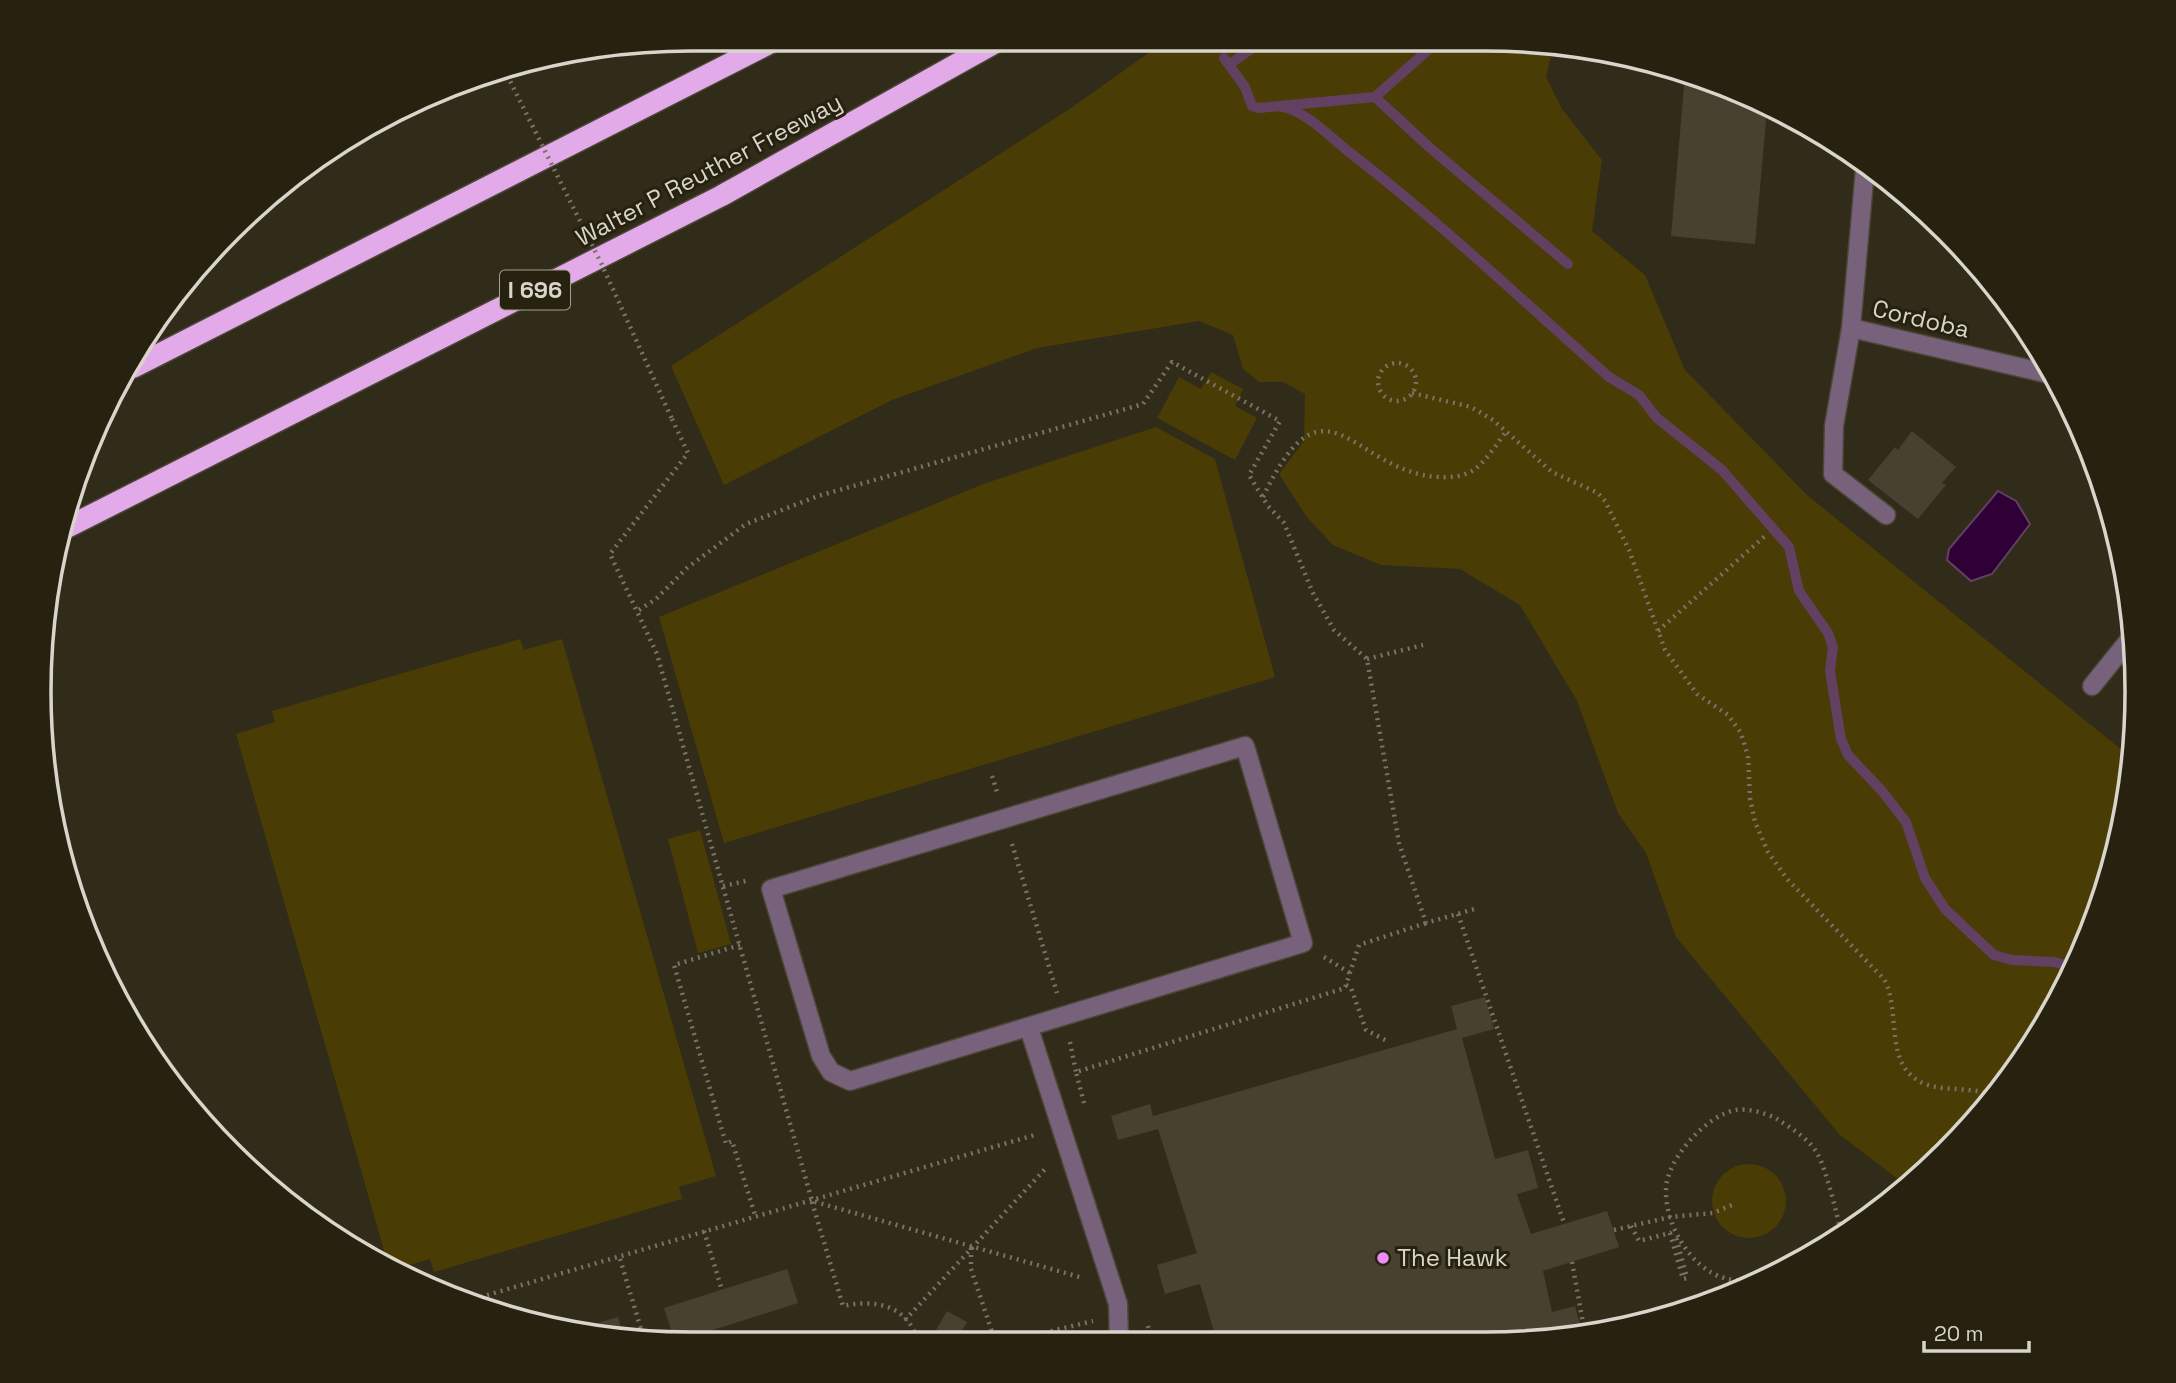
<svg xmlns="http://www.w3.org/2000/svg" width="2176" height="1383" viewBox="0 0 2176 1383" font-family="'Space Grotesk',sans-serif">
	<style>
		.green { fill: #4a3c05 }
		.water { fill: #2f0035; stroke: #624062; stroke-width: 2 }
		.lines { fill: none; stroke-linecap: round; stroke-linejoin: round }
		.stream { stroke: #624062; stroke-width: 10 }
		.building { fill: #47412f }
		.minor-casing { stroke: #4c4636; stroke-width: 21 }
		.highway-casing { stroke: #4c4636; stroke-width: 24 }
		.path { stroke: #787365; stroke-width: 4.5; stroke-dasharray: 2 5; stroke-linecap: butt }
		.minor { stroke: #78617a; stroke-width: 18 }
		.highway { stroke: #e2aae8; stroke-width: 21 }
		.path-bridge { stroke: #787365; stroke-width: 4.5; stroke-dasharray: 2 5; stroke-linecap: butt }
		.poi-dot { fill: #ed8cf9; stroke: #272210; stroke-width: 2.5 }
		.labels { text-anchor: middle; stroke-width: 6; stroke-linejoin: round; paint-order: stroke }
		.shield { fill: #272210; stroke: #a49f93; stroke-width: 2 }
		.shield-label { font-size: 23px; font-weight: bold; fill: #d9d5cb }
		.street-label { font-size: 24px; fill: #d9d5cb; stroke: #272210 }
		.poi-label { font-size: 24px; fill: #d9d5cb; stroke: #272210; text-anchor: start }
		.rim { fill: none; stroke: #d9d5cb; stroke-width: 3.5 }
	</style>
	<rect width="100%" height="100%" fill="#312b1a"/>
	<g class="green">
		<polygon points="1164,42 1554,44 1546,77 1562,109 1602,160 1592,231 1645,275 1685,370 1807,495 2133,759 2132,776 2103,901 2050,1018 1976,1122 1907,1186 1840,1135 1676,937 1646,853 1618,813 1577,701 1520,605 1460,569 1381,565 1333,545 1306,516 1279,474 1304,441 1305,394 1283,382 1259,382 1243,369 1233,335 1199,321 1037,348 892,400 724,485 671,366 1071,108"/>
		<polygon points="1211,372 1243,389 1235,406 1257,418 1235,460 1157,418 1179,377 1201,389"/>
		<polygon points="1156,427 1215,459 1275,677 724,843 659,617 986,483"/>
		<polygon points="520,639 524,650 562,639 716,1176 679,1187 682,1199 434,1272 430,1259 399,1268 387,1261 236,734 275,722 272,711"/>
		<polygon points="700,830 731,944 698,953 668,839"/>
		<circle cx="1749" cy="1201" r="37"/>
	</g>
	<polygon class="water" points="1998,491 2016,501 2030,524 1992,574 1971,581 1947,560 1949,549"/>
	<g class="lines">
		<g class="stream">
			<polyline points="1224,58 1245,87 1252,106 1258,108 1375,97 1429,147 1568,264"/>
			<polyline points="1230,64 1261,42"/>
			<polyline points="1375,97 1436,43"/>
			<path d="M1278,106C1304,109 1329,136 1349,152C1440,222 1523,301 1609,377L1639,395L1657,418L1722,470L1789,547L1799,591L1828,633L1833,647L1830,671L1841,739L1848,755L1882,791L1906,822L1925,878L1945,909L1994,955L2012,960L2054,962L2073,967"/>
		</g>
	</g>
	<g class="building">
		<polygon points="1685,75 1735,88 1767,109 1755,244 1671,236"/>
		<polygon points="1912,431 1956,467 1942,483 1946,485 1918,519 1868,480 1895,447 1898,450"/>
		<polygon points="1485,997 1494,1029 1462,1038 1495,1159 1528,1150 1538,1188 1517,1194 1531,1234 1607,1211 1619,1247 1543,1271 1552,1312 1575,1306 1583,1334 1527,1343 1217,1342 1200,1284 1165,1294 1157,1265 1197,1253 1158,1129 1118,1140 1111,1116 1150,1104 1153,1116 1457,1029 1451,1006"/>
		<polygon points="787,1269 798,1303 685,1339 674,1339 664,1308"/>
		<polygon points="947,1311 967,1322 956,1341 936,1330"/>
		<polygon points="618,1317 624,1339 607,1339 573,1330"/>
	</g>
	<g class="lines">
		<defs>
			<g id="minor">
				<polyline points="1865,169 1851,328 2053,375"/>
				<polyline points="1851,328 1834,426 1833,474 1886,515"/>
				<polyline points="2092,686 2134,634"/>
				<polygon points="1245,746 1303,943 850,1081 831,1072 821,1056 771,889"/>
				<polyline points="1029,1028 1118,1304 1119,1341"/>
			</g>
			<g id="highway">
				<polyline points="134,367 778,39"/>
				<polyline points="64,529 721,196 1000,40"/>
			</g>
		</defs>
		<use href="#minor" class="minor-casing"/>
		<use href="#highway" class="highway-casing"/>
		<g class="path">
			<circle cx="1397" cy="382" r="19"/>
			<path d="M1412,393L1471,407L1493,420L1552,472L1598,493L1605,501L1629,550L1665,650L1697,694L1728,715L1741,733L1748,756L1750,798L1755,822L1768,852L1787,879L1884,979C1902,1011 1882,1067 1925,1084C1947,1092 1972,1086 1994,1096"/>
			<polyline points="672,419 688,453 610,554 657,654 812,1201 1083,1278"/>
			<path d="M1263,497C1326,364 1353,473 1439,477C1451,478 1466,476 1475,469C1487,460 1497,443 1506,432"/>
			<polyline points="639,610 656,599 687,568 746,524 818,496 1143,404 1172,362 1280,421 1249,475 1268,506 1284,523 1313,593 1334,630 1367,659 1399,843 1426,923 1478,908"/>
			<polyline points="1658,631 1766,535"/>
			<polyline points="1367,659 1423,645"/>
			<polyline points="992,776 998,795"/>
			<polyline points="1012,844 1057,993"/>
			<polyline points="723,886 746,881"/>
			<polyline points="1458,914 1564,1223"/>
			<polyline points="740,945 674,965 726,1144 732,1141 756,1218"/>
			<polyline points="1324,957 1350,973"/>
			<polyline points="1346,985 1351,988 1366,1030 1387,1041"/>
			<polyline points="1070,1042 1076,1072"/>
			<polyline points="1084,1103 1076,1072 1345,988 1359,945 1426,923"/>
			<path d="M812,1202L843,1306C874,1299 908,1305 917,1340"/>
			<polyline points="1631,1226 1639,1241 1670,1233 1683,1279 1687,1278 1676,1237"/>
			<polyline points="1614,1230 1670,1217 1713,1213 1732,1205"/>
			<polyline points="704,1231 722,1290"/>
			<polyline points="971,1248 971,1269 995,1341"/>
			<polyline points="620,1259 644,1339"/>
			<polyline points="1572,1262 1585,1334"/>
			<path d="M1766,1280C1753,1280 1736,1282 1724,1278C1690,1268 1665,1224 1666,1190C1666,1160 1706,1115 1736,1110C1748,1108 1766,1113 1777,1119C1791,1128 1808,1138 1817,1153C1827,1170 1836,1214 1842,1234"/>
			<polyline points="467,1301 1038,1134"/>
			<polyline points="905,1320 1047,1167"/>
			<polyline points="1148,1326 1152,1341"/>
			<polyline points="907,1340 916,1338"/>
			<polyline points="1010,1341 1093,1321"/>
		</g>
		<use href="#minor" class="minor"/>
		<use href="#highway" class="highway"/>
		<polyline class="path-bridge" points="504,69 602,265 672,419"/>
	</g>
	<circle class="poi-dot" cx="1383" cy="1258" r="7"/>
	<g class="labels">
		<rect class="shield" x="500" y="270.5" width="70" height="39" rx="5"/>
		<g class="shield-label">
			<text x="535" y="298">I 696</text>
		</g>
		<g class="street-label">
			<text transform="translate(709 170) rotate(-28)" y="8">Walter P Reuther Freeway</text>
			<text transform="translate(1921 319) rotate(13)" y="8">Cordoba</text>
		</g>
		<g class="poi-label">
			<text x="1397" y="1266">The Hawk</text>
		</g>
	</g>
	<path d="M0 0H2176V1383H0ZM691 51H1485A640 640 0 0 1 2125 691V692A640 640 0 0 1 1485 1332H691A640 640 0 0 1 51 692V691A640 640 0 0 1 691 51Z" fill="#272210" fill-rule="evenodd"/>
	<path class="rim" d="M691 51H1485A640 640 0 0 1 2125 691V692A640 640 0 0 1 1485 1332H691A640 640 0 0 1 51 692V691A640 640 0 0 1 691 51Z"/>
	<path d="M1924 1341v10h105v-10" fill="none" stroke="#d9d5cb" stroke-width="3.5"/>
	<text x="1934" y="1341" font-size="21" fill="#d9d5cb" stroke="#272210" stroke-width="5" paint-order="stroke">20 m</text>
</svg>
